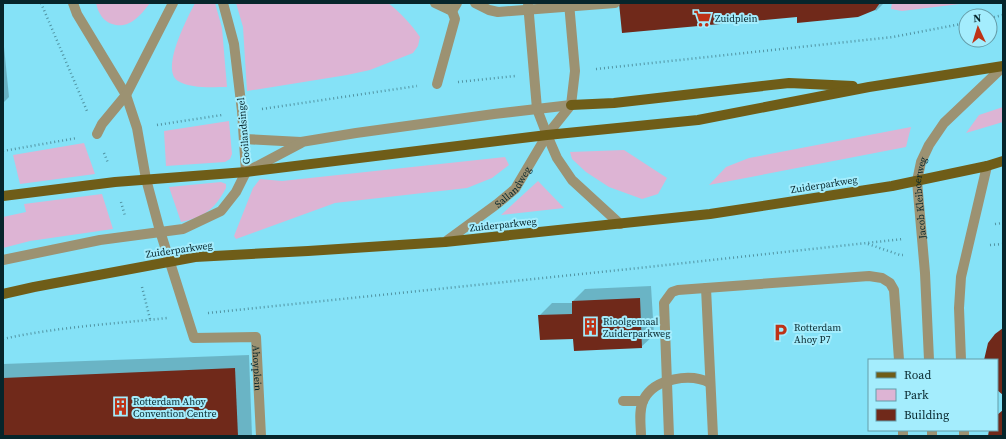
<svg xmlns="http://www.w3.org/2000/svg" width="1006" height="439" viewBox="0 0 1006 439" font-family="'Source Serif 4',serif">
	<style>
		.green { fill: #ddb4d4 }
		.shadow { fill: #0003 }
		.building { fill: #70291a }
		.lines { fill: none; stroke-linecap: round; stroke-linejoin: round }
		.path { stroke: #5194a3; stroke-width: 2.5; stroke-dasharray: 1 3; stroke-linecap: butt }
		.minor { stroke: #9c9272; stroke-width: 10 }
		.major { stroke: #6f5d18; stroke-width: 10 }
		.minor-bridge { stroke: #9c9272; stroke-width: 10 }
		.labels { text-anchor: middle; stroke-width: 4; stroke-linejoin: round; paint-order: stroke }
		.poi-label { font-size: 10px; fill: #06252b; stroke: #a4edfd; text-anchor: start }
		.street-label { font-size: 10px; fill: #06252b; stroke: #a4edfd }
	</style>
	<rect width="100%" height="100%" fill="#85e2f7"/>
	<g class="green">
		<path d="M96,3H150C141,15 129,30 112,24C109,23 104,20 102,17C99,13 97,8 96,3Z"/>
		<path d="M195,3H215L222,28L227,87C213,87 191,89 178,81C160,69 188,17 195,3Z"/>
		<path d="M236,3H388C401,13 411,24 420,37L418,46L413,53L370,70L347,75L247,91L243,27Z"/>
		<polygon points="892,3 968,3 902,11 891,9"/>
		<polygon points="1003,107 1003,122 966,133 979,115"/>
		<polygon points="229,121 232,154 230,159 225,162 166,166 164,131"/>
		<polygon points="911,127 906,147 709,185 726,167 749,158"/>
		<polygon points="84,143 95,174 20,184 13,155"/>
		<polygon points="624,150 667,178 658,194 642,199 609,187 586,172 572,159 570,152"/>
		<polygon points="505,157 509,165 492,178 467,188 335,203 236,239 234,236 253,188 260,179 282,181"/>
		<polygon points="538,181 564,208 501,215"/>
		<path d="M221,182L226,184V188C215,209 204,217 181,222L169,187Z"/>
		<polygon points="102,194 113,229 30,241 3,248 3,217 26,212 24,204"/>
	</g>
	<g class="shadow">
		<polygon points="620,3 884,3 876,11 874,8 797,16"/>
		<polygon points="3,37 9,97 3,103"/>
		<polygon points="651,286 654,335 641,347 574,338 539,316 552,303 573,303 573,301 585,289"/>
		<polygon points="249,355 252,436 3,436 3,364"/>
	</g>
	<g class="building">
		<polygon points="619,3 880,3 875,10 858,17 797,23 797,17 622,33"/>
		<polygon points="640,298 642,348 574,351 573,339 540,340 538,315 572,314 572,301"/>
		<polygon points="1003,328 1003,395 997,390 997,360 984,360 988,343 995,334"/>
		<polygon points="235,368 238,436 3,436 3,378"/>
		<polygon points="1003,410 1003,436 988,436 989,430 997,430 997,415"/>
	</g>
	<g class="lines">
		<g class="path">
			<polyline points="41,3 87,111"/>
			<polyline points="990,18 1003,15"/>
			<polyline points="596,69 893,37 966,23"/>
			<polyline points="458,82 515,76"/>
			<polyline points="262,109 417,86"/>
			<polyline points="157,125 222,115"/>
			<polyline points="3,151 77,138"/>
			<polyline points="104,153 108,163"/>
			<polyline points="121,202 125,216"/>
			<polyline points="995,224 1003,223"/>
			<polyline points="868,244 900,255 903,255"/>
			<polyline points="990,245 1003,244"/>
			<polyline points="142,287 150,319"/>
			<polyline points="208,313 639,268 903,239"/>
			<path d="M3,339C57,327 112,324 167,318"/>
		</g>
		<g class="minor">
			<path id="s1" d="M73,3L77,14L126,95L137,128L146,179L160,231L194,338L256,337L261,436"/>
			<polyline points="435,3 452,11 457,3"/>
			<polyline points="528,3 537,109 547,135 557,158 572,180 620,224"/>
			<polyline points="437,84 455,19 452,11 449,9"/>
			<polyline points="97,134 102,124 126,95 173,3"/>
			<polyline points="244,139 301,142 356,133 494,114 571,105"/>
			<polyline points="246,172 301,143"/>
			<path id="s2" d="M445,242L497,204L515,189L547,135L571,105L575,71L569,3"/>
			<polyline points="3,260 100,240 183,229 221,211 236,192 246,172 242,111 234,44 223,3"/>
			<polyline points="706,288 713,436"/>
			<path id="s3" d="M929,360L925,273L917,181L921,162L929,145L944,123L1003,67"/>
			<polyline points="961,360 959,308 961,277 987,166"/>
			<polyline points="623,401 643,401"/>
			<polyline points="903,430 903,436"/>
			<polyline points="932,430 932,436"/>
			<polyline points="964,430 964,436"/>
			<path d="M641,436C641,425 638,410 644,399C655,378 691,373 710,383"/>
			<polyline points="669,436 664,303 672,292 678,290 869,276 882,278 890,283 894,290 899,360"/>
		</g>
		<g class="major">
			<polyline points="571,105 614,103 789,83 853,86"/>
			<polyline points="3,196 115,182 246,172 547,135 698,120 869,87 1003,66"/>
			<polyline points="3,294 34,287 195,257 308,251 445,242 710,214 892,186 987,166 1003,161"/>
		</g>
		<polyline class="minor-bridge" points="475,3 489,10 498,12 615,3"/>
	</g>
	<defs>
		<symbol id="supermarket-bare" viewBox="-9 -9 18 18"><path d="M-6-5.5h2.5l.6 2H6L4.5 2H-2.5L-4.4-4H-6ZM-1.5 3.2a1.3 1.3 0 1 0 .1 0ZM3 3.2a1.3 1.3 0 1 0 .1 0Z" fill="#be3316" stroke="#a4edfd" stroke-width="2.5" paint-order="stroke"/></symbol>
		<symbol id="building-bare" viewBox="-9 -9 18 18"><path d="M-4-6H4V6H1V3H-1V6H-4ZM-2.5-4.3h1.7v1.8h-1.7ZM.8-4.3h1.7v1.8H.8ZM-2.5-1h1.7V.8h-1.7ZM.8-1h1.7V.8H.8Z" fill="#be3316" stroke="#a4edfd" stroke-width="2.5" paint-order="stroke"/></symbol>
		<symbol id="parking-bare" viewBox="-9 -9 18 18"><path d="M-3.5-5.5H1a3.5 3.5 0 0 1 0 7H-1V5.5H-3.5ZM-1-3.4V-.6H.8a1.4 1.4 0 0 0 0-2.8Z" fill="#be3316" stroke="#a4edfd" stroke-width="2.5" paint-order="stroke"/></symbol>
	</defs>
	<g fill-rule="evenodd">
		<use href="#supermarket-bare" x="690" y="6" width="25" height="25"/>
		<use href="#building-bare" x="578" y="314" width="25" height="25"/>
		<use href="#parking-bare" x="768" y="320" width="25" height="25"/>
		<use href="#building-bare" x="108" y="394" width="25" height="25"/>
	</g>
	<g class="labels">
		<g class="poi-label">
			<text x="715" y="22">Zuidplein</text>
			<text x="603" y="325">Rioolgemaal<tspan x="603" dy="12">Zuiderparkweg</tspan></text>
			<text x="794" y="331">Rotterdam<tspan x="794" dy="12">Ahoy P7</tspan></text>
			<text x="133" y="405">Rotterdam Ahoy<tspan x="133" dy="12">Convention Centre</tspan></text>
		</g>
		<g class="street-label">
			<text transform="translate(243 131) rotate(-95)" y="4">Gooilandsingel</text>
			<text transform="translate(824 184) rotate(-9)" y="4">Zuiderparkweg</text>
			<text dy="4" stroke="none"><textPath href="#s2" startOffset="88">Sallandweg</textPath></text>
			<text dy="4" stroke="none"><textPath href="#s3" startOffset="163">Jacob Kleiboerweg</textPath></text>
			<text transform="translate(503 224) rotate(-6)" y="4">Zuiderparkweg</text>
			<text transform="translate(179 249) rotate(-8)" y="4">Zuiderparkweg</text>
			<text dy="4" stroke="none"><textPath href="#s1" startOffset="452">Ahoyplein</textPath></text>
		</g>
	</g>
	<rect width="1006" height="439" fill="none" stroke="#06252b" stroke-width="8"/>
	<rect x="868" y="359" width="130" height="72" fill="#a4edfd" stroke="#659da9"/>
	<rect x="876" y="372" width="20" height="6" fill="#6f5d18" stroke="#659da9"/>
	<text x="904" y="379" font-size="12" fill="#06252b">Road</text>
	<rect x="876" y="389" width="20" height="12" fill="#ddb4d4" stroke="#659da9"/>
	<text x="904" y="399" font-size="12" fill="#06252b">Park</text>
	<rect x="876" y="409" width="20" height="12" fill="#70291a" stroke="#659da9"/>
	<text x="904" y="419" font-size="12" fill="#06252b">Building</text>
	<g transform="translate(978 28) rotate(356)"><circle r="19" fill="#a4edfd" stroke="#659da9"/>
	<path d="M0-3L7 15L0 10L-7 15Z" fill="#be3316"/>
	<text y="-6" font-size="11" font-weight="bold" text-anchor="middle" fill="#06252b">N</text>
	</g>
</svg>
